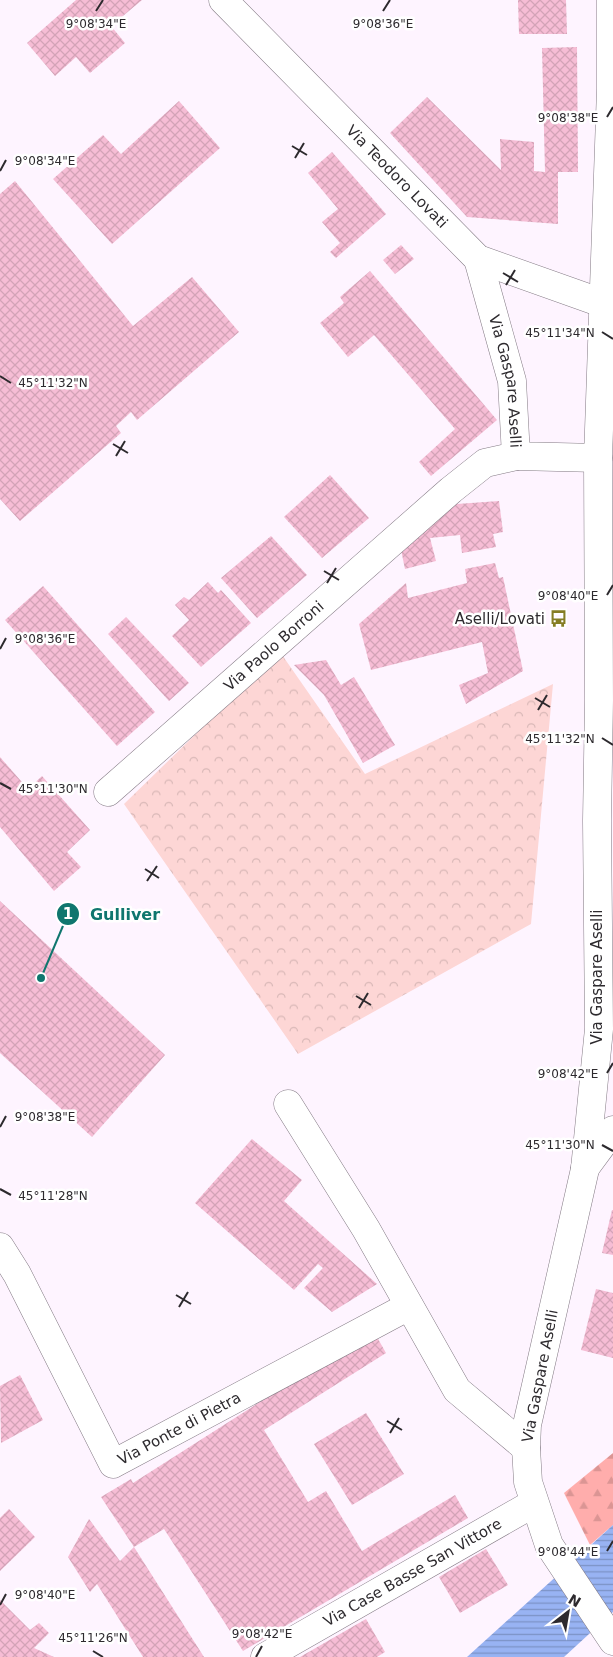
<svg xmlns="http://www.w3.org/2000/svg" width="613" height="1657" viewBox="0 0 613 1657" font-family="'DejaVu Sans',sans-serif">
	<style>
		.forest { fill: url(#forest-firs) }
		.park { fill: url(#park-crowns) }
		.water { fill: url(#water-rules) }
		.building { fill: url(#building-cross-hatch) }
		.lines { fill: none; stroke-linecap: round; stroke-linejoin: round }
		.minor-casing { stroke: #837a84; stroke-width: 29 }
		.tertiary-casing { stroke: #837a84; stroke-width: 29 }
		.minor { stroke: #fff; stroke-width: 28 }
		.tertiary { stroke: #fff; stroke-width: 28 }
		.ticks { fill: none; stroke: #2d2a2e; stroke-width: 2 }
		.labels { text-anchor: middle; stroke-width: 5; stroke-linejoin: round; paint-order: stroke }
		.street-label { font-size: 15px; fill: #2d2a2e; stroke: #fff }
		.poi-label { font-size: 15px; fill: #2d2a2e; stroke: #fff; text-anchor: end }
		.ticks-label { font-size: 12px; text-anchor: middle; fill: #2d2a2e; stroke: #fff; stroke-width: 5; stroke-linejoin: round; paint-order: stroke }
		.leader { fill: none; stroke: #0f766e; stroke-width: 2 }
		.callout-dot { fill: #0f766e; stroke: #fff; stroke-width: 2 }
		.mark-label { font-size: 15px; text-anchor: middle; font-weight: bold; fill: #fff }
		.callout-label { font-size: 16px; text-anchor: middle; font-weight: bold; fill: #0f766e; stroke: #fff; stroke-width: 5; stroke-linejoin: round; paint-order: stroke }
	</style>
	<defs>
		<pattern id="forest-firs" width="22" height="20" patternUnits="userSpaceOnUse" patternTransform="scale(1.25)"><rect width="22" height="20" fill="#ffadac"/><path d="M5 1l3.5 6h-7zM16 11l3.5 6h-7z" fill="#db9594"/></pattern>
		<pattern id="park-crowns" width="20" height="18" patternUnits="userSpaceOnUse" patternTransform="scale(1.25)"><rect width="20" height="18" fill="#fdd6d5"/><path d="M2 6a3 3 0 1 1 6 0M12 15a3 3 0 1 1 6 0" fill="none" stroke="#d9b8b7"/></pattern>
		<pattern id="water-rules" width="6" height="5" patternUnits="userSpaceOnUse" patternTransform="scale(1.25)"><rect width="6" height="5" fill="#98b3f3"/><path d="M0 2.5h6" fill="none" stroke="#7c92c5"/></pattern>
		<pattern id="building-cross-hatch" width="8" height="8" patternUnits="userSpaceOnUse" patternTransform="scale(1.25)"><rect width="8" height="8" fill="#f6bdd5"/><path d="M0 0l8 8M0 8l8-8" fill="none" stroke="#d3a3b7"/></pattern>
	</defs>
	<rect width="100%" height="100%" fill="#fef4ff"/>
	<polygon class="forest" points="613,1453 613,1525 590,1545 564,1493"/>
	<polygon class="park" points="280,652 365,774 553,684 531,924 298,1054 124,804"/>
	<polygon class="water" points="613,1525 613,1612 564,1657 467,1657"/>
	<g class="building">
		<polygon points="76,0 142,0 111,26 125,43 90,73 76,57 55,76 27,43"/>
		<polygon points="518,0 566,0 567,34 519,34"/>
		<polygon points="577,47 578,172 558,172 558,224 467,217 390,133 427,97 501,170 500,139 534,142 534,171 545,172 542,48"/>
		<polygon points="179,101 220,148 112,244 53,179 103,135 121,154"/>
		<polygon points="332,152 386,214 336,258 330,252 340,243 322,222 338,209 308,173"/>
		<polygon points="15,181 133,326 192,277 239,332 137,420 131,412 116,426 121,433 20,521 0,499 0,194"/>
		<polygon points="401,245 414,259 395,274 383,260"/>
		<polygon points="370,271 497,420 431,476 419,462 455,429 374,335 348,357 320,323 344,303 340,297"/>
		<polygon points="330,475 369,518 322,558 284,517"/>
		<polygon points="456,495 457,504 499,501 503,532 493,534 496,547 462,553 460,535 430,538 436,561 405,569 400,545"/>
		<polygon points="271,536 307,575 257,618 221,578"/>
		<polygon points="495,563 499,578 503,577 523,671 466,704 459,685 488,673 482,642 371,670 359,624 406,583 408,598 467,583 465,569"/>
		<polygon points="208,582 218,593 221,590 251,623 201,667 172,636 189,620 175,605 184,597 189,600"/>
		<polygon points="43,586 155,712 117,746 5,620"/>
		<polygon points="126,617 189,683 169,701 108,634"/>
		<polygon points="326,660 341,685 354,677 395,745 363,763 324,695 294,665"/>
		<polygon points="0,757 28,789 42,776 90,830 67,852 81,867 54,891 0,827"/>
		<polygon points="0,901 165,1055 92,1137 0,1053"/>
		<polygon points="252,1139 302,1180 284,1201 377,1284 332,1312 304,1288 323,1268 318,1264 294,1290 195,1203"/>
		<polygon points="612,1210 613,1210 613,1255 602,1253"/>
		<polygon points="596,1289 613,1293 613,1358 581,1350"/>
		<polygon points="373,1330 386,1353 264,1430 308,1502 326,1491 362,1551 455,1495 468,1518 243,1651 164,1529 134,1547 101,1497 131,1479 133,1483"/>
		<polygon points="20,1375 43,1420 1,1443 0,1386"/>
		<polygon points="366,1413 404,1474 352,1505 314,1444"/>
		<polygon points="9,1509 35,1537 0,1571 0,1518"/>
		<polygon points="89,1519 120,1561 134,1547 204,1657 143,1657 97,1584 90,1592 68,1557"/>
		<polygon points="486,1549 508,1585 460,1613 439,1577"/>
		<polygon points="0,1600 30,1630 39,1623 49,1633 34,1648 54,1657 0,1657"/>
		<polygon points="366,1619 385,1652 377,1657 300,1657"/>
	</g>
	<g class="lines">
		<defs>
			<g id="minor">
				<path id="s1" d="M223,0L478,259L602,303L613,305"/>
				<path id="s2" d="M478,259L512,381L516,456L598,458"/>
				<path id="s3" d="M108,792L451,490L485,463L516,456"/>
				<polyline points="288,1104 366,1229 457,1390 526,1448"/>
				<path id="s4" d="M0,1247L17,1274L113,1464L409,1306"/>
				<path id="s5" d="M265,1657L534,1503"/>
			</g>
			<g id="tertiary">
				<polyline points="611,0 611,89 598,458 599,700 597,821 599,1029 585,1169 527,1425 526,1448 528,1482 549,1545 613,1641"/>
				<polyline points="585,1168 613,1130"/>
			</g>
		</defs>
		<use href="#minor" class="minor-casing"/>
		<use href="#tertiary" class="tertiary-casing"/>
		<use href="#minor" class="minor"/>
		<use href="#tertiary" class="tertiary"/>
	</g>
	<path class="ticks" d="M96,11L103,0M383,11L390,0M607,117L613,107M292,146L307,155M295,158L304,143M0,171L6,160M503,273L518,282M506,285L515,270M602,332L613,339M0,376L11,383M113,444L128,453M116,456L125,441M324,571L339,580M327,583L336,568M607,595L613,585M0,649L6,638M535,698L550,707M538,710L547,695M602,738L613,745M0,783L11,789M145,869L159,878M147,881L157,866M356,996L371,1005M359,1008L368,993M607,1073L613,1063M0,1127L6,1116M602,1145L613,1151M0,1189L11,1195M176,1295L191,1304M179,1307L188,1292M387,1421L402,1430M390,1433L399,1418M607,1551L613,1541M0,1605L6,1594M93,1651L103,1657M256,1657L262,1646"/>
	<defs>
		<symbol id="bus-bare" viewBox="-9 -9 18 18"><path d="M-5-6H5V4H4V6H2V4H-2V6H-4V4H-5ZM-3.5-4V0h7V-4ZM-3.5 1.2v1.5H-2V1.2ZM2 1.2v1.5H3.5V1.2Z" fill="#857d24" stroke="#fff" stroke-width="2.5" paint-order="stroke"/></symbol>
	</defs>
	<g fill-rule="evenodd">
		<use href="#bus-bare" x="546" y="606" width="25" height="25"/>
	</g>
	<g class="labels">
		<g class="street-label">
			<text dy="5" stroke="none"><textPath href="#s1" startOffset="248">Via Teodoro Lovati</textPath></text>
			<text dy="5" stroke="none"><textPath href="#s2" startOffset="126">Via Gaspare Aselli</textPath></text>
			<text dy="5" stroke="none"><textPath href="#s3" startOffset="221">Via Paolo Borroni</textPath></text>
			<text transform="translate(597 977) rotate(-90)" y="5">Via Gaspare Aselli</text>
			<text transform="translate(540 1376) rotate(-79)" y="5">Via Gaspare Aselli</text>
			<text dy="5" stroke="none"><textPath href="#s4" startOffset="320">Via Ponte di Pietra</textPath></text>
			<text dy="5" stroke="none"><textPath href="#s5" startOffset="170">Via Case Basse San Vittore</textPath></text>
		</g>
		<g class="poi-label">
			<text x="545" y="624">Aselli/Lovati</text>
		</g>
	</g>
	<g class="ticks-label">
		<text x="96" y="28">9°08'34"E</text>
		<text x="383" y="28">9°08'36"E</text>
		<text x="568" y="122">9°08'38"E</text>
		<text x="45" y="165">9°08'34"E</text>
		<text x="560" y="337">45°11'34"N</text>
		<text x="53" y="387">45°11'32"N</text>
		<text x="568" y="600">9°08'40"E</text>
		<text x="45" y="643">9°08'36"E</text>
		<text x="560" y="743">45°11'32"N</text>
		<text x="53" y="793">45°11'30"N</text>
		<text x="568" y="1078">9°08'42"E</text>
		<text x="45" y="1121">9°08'38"E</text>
		<text x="560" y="1149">45°11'30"N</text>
		<text x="53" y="1200">45°11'28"N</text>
		<text x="568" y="1556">9°08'44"E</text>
		<text x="45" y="1599">9°08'40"E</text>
		<text x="262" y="1638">9°08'42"E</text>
		<text x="93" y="1642">45°11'26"N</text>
	</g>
	<path class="leader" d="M41 978L68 914"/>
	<g class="callout-dot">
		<circle cx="41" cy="978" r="5"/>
		<circle cx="68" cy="914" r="12"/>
	</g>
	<g class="mark-label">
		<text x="68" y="919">1</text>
	</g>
	<g class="callout-label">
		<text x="125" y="920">Gulliver</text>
	</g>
	<g transform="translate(568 1612) rotate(31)" stroke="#ffffff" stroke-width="4" paint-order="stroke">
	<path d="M0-4L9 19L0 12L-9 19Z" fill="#2d2a2e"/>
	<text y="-8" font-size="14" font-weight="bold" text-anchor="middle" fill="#2d2a2e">N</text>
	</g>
</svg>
